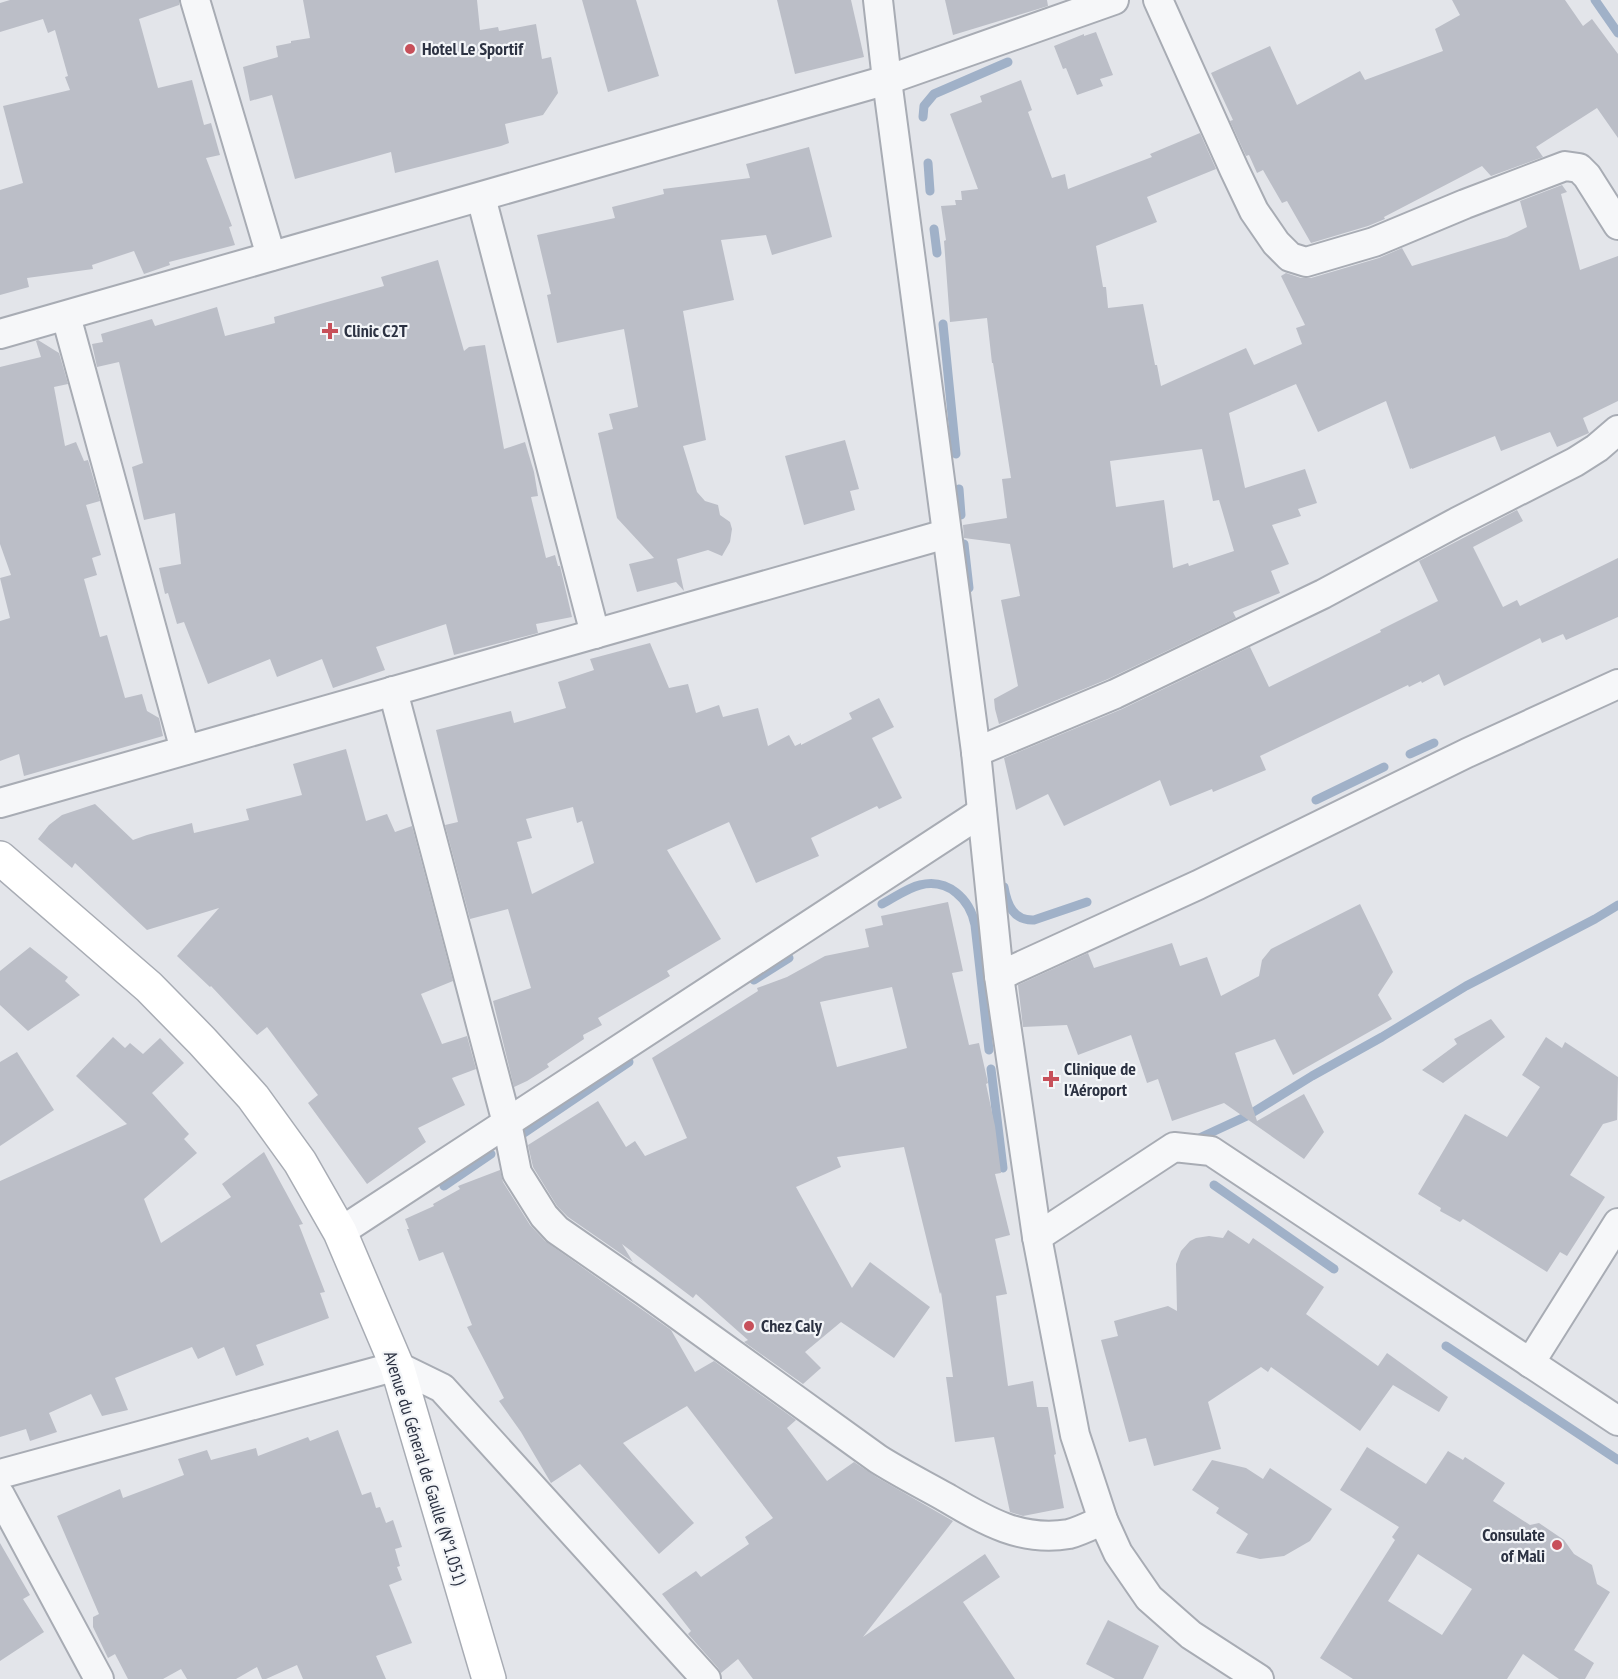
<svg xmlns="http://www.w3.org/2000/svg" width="1618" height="1679" viewBox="0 0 1618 1679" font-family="'PT Sans Narrow',sans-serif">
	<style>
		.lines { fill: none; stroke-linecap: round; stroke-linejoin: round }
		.stream { stroke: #a0b1c8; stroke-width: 9 }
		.building { fill: #bbbec7; fill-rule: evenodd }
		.street-casing { stroke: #a8acb4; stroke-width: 32 }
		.secondary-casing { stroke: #a8acb4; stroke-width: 36 }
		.street { stroke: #f6f7f9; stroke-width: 28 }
		.secondary { stroke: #fff; stroke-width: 33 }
		.poi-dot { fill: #c7505a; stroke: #f3f5f8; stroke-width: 2 }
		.labels { text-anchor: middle; stroke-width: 4.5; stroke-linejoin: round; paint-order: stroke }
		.poi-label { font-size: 18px; font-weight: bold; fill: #2c3242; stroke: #f3f5f8; text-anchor: start }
		.street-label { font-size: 18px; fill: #2c3242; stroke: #f3f5f8 }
	</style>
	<rect width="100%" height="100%" fill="#e3e5ea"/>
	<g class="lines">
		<g class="stream">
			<polyline points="1595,0 1618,33"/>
			<polyline points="923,117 924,106 934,94 1008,62"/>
			<polyline points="928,163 930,191"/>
			<polyline points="934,229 937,253"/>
			<polyline points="943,324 956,454"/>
			<polyline points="959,489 961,515"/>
			<polyline points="964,544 969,588"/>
			<polyline points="1410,754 1434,743"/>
			<polyline points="1316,800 1384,767"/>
			<path d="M1004,887C1007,904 1013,921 1034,920L1087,902"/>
			<path d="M882,904C894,898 907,888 920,885C948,878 970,899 975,925L989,1050"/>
			<polyline points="754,980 789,958"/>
			<polyline points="991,1069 1003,1168"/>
			<polyline points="515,1139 629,1062"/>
			<polyline points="1195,1140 1247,1116 1312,1076 1382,1037 1466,986 1595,919 1618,905"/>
			<polyline points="1214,1185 1334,1269"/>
			<polyline points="444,1186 491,1154"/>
			<polyline points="1446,1346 1618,1460"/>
		</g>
	</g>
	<g class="building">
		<polygon points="10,0 179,0 179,5 139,19 158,88 192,80 204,125 211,123 220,155 206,158 232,226 229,227 235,245 169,262 170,265 144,274 134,251 92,265 93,269 27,278 29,287 0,295 0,190 23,183 3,106 70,90 65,77 68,76 55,30 48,33 43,19 0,32 0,3"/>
		<polygon points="303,0 477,0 480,30 498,27 499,31 536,24 542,59 551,57 558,93 543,115 505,124 509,143 501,146 395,173 391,152 295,179 272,95 250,101 243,67 278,57 276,46 291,43 291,41 310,38"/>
		<polygon points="582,0 636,0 659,76 608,92"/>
		<polygon points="777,0 851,0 864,57 795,74"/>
		<polygon points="945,0 1047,0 1048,6 953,35"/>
		<polygon points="1452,0 1565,0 1583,26 1592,19 1618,54 1618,138 1597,108 1536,147 1543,157 1491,176 1482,166 1384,217 1385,219 1368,226 1311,243 1287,201 1282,203 1263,170 1257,173 1249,155 1246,156 1230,121 1233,120 1211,73 1270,46 1297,105 1360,71 1365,80 1443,51 1435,29 1460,15"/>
		<polygon points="1096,32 1113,75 1100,79 1103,86 1077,95 1066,68 1063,69 1054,46 1084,34 1084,36"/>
		<path d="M1021,80L1032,110L1028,112L1052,178L1065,174L1068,189L1152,157L1150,154L1200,133L1216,169L1147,197L1157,222L1096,246L1103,287H1106L1108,308L1143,304L1155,365H1157L1161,386L1246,348L1254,365L1302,344L1296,328L1305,325L1281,276L1286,273L1301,278H1311L1379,258L1402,248L1412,266L1507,237L1527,227L1520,201L1562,185L1567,192L1561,194L1580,270L1618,256V401L1583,418L1589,433L1564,444L1557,447L1550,432L1501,451L1495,436L1412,469V468L1410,469L1386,401L1318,432L1296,384L1229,413L1245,488L1305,469L1317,503L1298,509L1301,516L1272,525L1289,564L1271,571L1280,593L1233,612L1236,618L1108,679L999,724L995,709L994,699L1018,686L1001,600L1020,596L1010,544L964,538L963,525L1007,518L1002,479L1011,478L993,363H992L987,318L950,322L944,241L946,240L941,206L956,205L955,200H962L961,191L978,189L950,114L982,102L980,96ZM1202,449L1213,501L1219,500L1234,551L1189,566L1188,563L1173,568L1164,500L1116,507L1110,461Z"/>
		<polygon points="809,147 832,237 772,255 766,235 721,240 734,300 683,311 706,440 683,446 697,492 705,501 718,505 720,515 730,522 732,529 730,542 722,556 708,550 677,559 684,591 676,582 637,592 629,564 654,558 617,518 598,433 613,429 609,414 638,407 624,329 557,343 547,295 551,294 537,235 615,218 612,207 664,194 663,189 750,178 746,164"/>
		<polygon points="438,260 464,351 469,347 485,345 504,449 525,442 534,472 538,496 531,497 546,558 555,555 558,566 560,566 572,617 536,624 538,633 454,655 446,624 376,647 385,670 333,688 322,659 277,677 270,659 208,684 184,622 177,624 168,593 165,594 159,568 181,564 175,513 144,520 132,467 143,463 119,362 97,367 92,344 103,342 101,334 152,319 155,326 217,307 225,336 275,323 274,317 384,286 381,277"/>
		<polygon points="38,340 59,353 68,384 54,387 65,446 76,442 84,461 88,460 100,501 86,505 101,555 92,558 97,575 84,579 100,637 107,635 125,698 142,694 147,711 159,718 163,736 24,776 19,754 0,761 0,621 10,618 0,578 11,575 0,544 0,367 41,357 36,341"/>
		<polygon points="845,440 859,489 850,491 855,510 804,525 785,456"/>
		<polygon points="1517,510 1523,521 1473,547 1503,607 1517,600 1520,606 1618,558 1618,617 1566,640 1563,634 1542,643 1540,638 1444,686 1439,674 1422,683 1421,681 1409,687 1408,685 1260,756 1266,770 1213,792 1212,789 1170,806 1160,780 1064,826 1048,794 1016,810 1004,758 1122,709 1250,647 1269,687 1381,632 1380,630 1438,601 1419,561"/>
		<path d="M650,643L669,688L688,684L696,713L719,705L723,717L758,708L768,746L789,735L795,746L801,743V745L852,719L849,713L879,698L894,727L872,738L902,798L879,809L877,806L811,838L819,856L756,883L729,822L667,850L721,939L667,971L670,976L598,1018L602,1025L583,1035L584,1039L547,1064L549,1067L527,1081L514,1087L493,1001L531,988L508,909L470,919L445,825L458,822L436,730L511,711L514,723L566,708L558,682L594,670L590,659ZM573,807L577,823L582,821L594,863L532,894L517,842L532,838L526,819Z"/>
		<polygon points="346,749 366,821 387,814 395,832 412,826 453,981 421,994 442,1044 467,1036 476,1069 452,1078 465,1105 418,1128 426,1142 367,1184 308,1103 318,1095 267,1027 257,1035 211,986 210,987 177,956 219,908 147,930 75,863 72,868 38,839 49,825 62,815 95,804 133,840 147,835 192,823 194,833 249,820 246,809 302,795 293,764"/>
		<path d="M948,902L963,971L952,973L969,1045L979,1043L988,1083L986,1084L995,1126L1001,1173L995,1174L1010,1235L995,1239L1007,1294L996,1296L1008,1386L1033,1381L1037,1407H1048L1056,1454L1054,1455L1064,1508L1023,1516L1010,1512L994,1437L955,1442L946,1377H953L941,1292L940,1294L904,1147L837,1157L841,1167L796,1187L852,1288L870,1262L930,1307L894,1358L841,1322L805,1352L821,1368L803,1384L744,1342L748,1340L696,1294L693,1298L622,1244L633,1262L568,1217L557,1206L533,1167L528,1145L598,1101L626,1147L635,1141L645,1156L687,1138L652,1058L758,991L757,988L787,977L825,956L869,947L865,929L883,925L881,916ZM892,987L907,1048L837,1067L820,1002Z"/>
		<polygon points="1360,904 1393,972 1378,995 1392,1019 1293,1075 1275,1039 1235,1053 1257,1121 1304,1094 1324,1132 1304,1159 1224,1103 1172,1121 1158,1079 1147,1083 1131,1035 1078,1055 1067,1025 1023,1027 1018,985 1088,953 1094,968 1172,943 1180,966 1207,957 1221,996 1259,976 1262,960 1271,949"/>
		<polygon points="30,947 68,977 65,981 80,995 28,1031 0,1005 0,971"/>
		<polygon points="1491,1019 1505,1037 1443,1083 1422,1070 1457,1044 1454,1039"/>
		<polygon points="113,1037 125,1048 130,1043 143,1054 160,1038 184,1063 152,1093 189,1134 184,1139 197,1153 144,1199 161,1243 231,1197 222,1184 264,1152 303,1224 299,1225 325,1292 320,1293 329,1318 256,1345 264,1365 236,1376 224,1347 198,1359 192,1347 115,1378 128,1410 102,1416 91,1394 49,1413 57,1432 30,1441 26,1429 0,1437 0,1181 127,1124 76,1076"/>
		<polygon points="1546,1037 1562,1048 1565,1042 1618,1077 1617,1120 1603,1124 1570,1175 1605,1197 1567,1256 1560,1252 1547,1272 1463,1219 1460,1222 1440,1211 1441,1208 1418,1194 1465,1114 1507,1137 1540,1087 1522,1075"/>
		<polygon points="17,1052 54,1110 0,1146 0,1062"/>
		<polygon points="500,1170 503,1182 530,1225 545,1241 671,1330 695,1372 714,1361 796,1420 787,1428 827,1481 854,1462 878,1478 953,1521 863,1637 985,1554 1000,1577 963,1602 1015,1679 753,1679 738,1659 721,1673 718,1668 688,1634 691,1631 662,1594 696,1571 701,1577 749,1544 745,1537 773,1518 687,1406 623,1443 694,1523 659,1554 580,1464 551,1483 521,1432 499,1401 504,1398 467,1327 472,1325 443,1252 419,1261 407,1229 409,1229 405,1219 434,1206 433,1204 460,1189 458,1186"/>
		<polygon points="1228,1230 1249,1244 1253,1238 1324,1287 1306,1314 1378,1366 1387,1353 1448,1397 1439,1412 1393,1385 1360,1431 1271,1367 1268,1372 1261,1367 1208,1402 1221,1449 1154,1466 1146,1438 1129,1442 1101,1340 1118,1336 1114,1321 1168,1306 1177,1311 1176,1264 1181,1251 1190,1241 1196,1238 1209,1236 1223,1238"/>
		<polygon points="338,1430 362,1495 371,1492 376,1508 380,1507 386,1523 393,1520 402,1547 395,1549 400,1566 397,1567 402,1580 389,1585 412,1643 376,1656 386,1679 303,1679 297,1665 266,1679 262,1679 257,1667 236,1679 187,1679 181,1669 163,1679 128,1679 115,1654 108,1658 93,1627 93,1617 99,1614 57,1516 120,1489 123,1498 184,1475 178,1459 207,1450 211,1460 256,1448 258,1456 308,1437 310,1441"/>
		<path d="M1367,1447L1426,1484L1448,1451L1463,1460L1465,1457L1505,1483L1493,1501L1530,1525L1539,1523L1564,1540L1574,1554L1592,1565L1597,1584L1610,1592L1574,1650L1594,1663L1585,1679H1559L1523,1654L1507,1679H1353L1320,1658L1395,1540L1392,1537L1399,1527L1340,1490ZM1418,1554L1472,1589L1442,1635L1388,1601Z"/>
		<polygon points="1212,1460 1246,1468 1263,1479 1270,1468 1332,1509 1310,1541 1284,1556 1260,1559 1236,1553 1248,1534 1216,1513 1219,1508 1192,1490"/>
		<polygon points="0,1543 30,1595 23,1599 44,1632 0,1661"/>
		<polygon points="1108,1620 1159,1646 1143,1679 1115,1679 1086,1664"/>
	</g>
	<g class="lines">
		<defs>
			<g id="street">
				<polyline points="195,0 271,256"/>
				<polyline points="878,0 887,80 976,752 999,976 1037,1237 1075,1435 1103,1520 1118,1553 1149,1598 1191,1635 1259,1679"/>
				<polyline points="1158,0 1234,169 1254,211 1276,243 1290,257 1306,262 1374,242 1465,204 1565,166 1579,168 1587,176 1618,225"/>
				<polyline points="481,197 595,634"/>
				<polyline points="66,316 185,750"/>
				<polyline points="0,334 887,80 1114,0"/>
				<path d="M393,691L507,1123L517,1173L544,1216L557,1230L645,1291L878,1459C900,1473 924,1485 947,1498C986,1521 1021,1542 1069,1534C1080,1531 1092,1525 1103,1520"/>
				<polyline points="976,752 1115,694 1323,594 1457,522 1575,462 1597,448 1618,430"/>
				<polyline points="0,803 946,534"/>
				<polyline points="999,976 1198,885 1467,753 1618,684"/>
				<polyline points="340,1232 982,812"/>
				<polyline points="1037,1237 1174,1147 1211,1151 1618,1421"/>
				<polyline points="1530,1363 1618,1223"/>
				<polyline points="0,1474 397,1366 442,1388 706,1679"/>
				<polyline points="0,1495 99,1679"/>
			</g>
			<polyline id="secondary" points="0,858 149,987 202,1041 253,1097 300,1162 340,1232 397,1366 489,1679"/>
		</defs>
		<use href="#street" class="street-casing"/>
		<use href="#secondary" class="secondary-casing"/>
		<use href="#street" class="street"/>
		<use href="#secondary" class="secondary"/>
	</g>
	<g class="poi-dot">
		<circle cx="410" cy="49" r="6"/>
		<path d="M327 322h6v6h6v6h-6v6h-6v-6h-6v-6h6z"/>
		<path d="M1048 1070h6v6h6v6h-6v6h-6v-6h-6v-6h6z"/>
		<circle cx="749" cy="1326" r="6"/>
		<circle cx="1557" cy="1545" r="6"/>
	</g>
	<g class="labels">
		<g class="poi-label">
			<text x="422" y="55">Hotel Le Sportif</text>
			<text x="344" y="337">Clinic C2T</text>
			<text x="1064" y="1075">Clinique de<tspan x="1064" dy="21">l'Aéroport</tspan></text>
			<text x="761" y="1332">Chez Caly</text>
			<text x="1545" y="1541" text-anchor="end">Consulate<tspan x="1545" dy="21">of Mali</tspan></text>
		</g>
		<g class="street-label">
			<text transform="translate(425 1468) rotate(73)" y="6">Avenue du Géneral de Gaulle (N°1.051)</text>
		</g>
	</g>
</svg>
